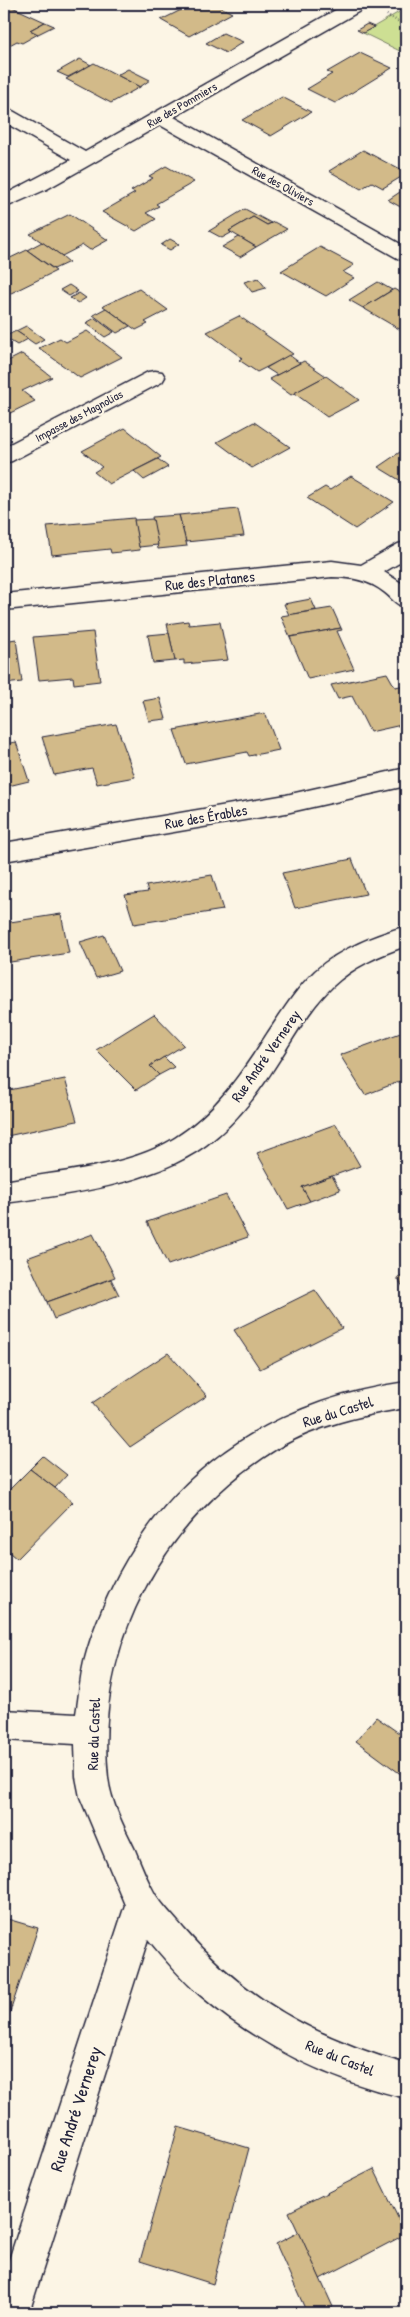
<svg xmlns="http://www.w3.org/2000/svg" width="410" height="2317" viewBox="0 0 410 2317" font-family="'Patrick Hand',sans-serif">
	<style>
		.green { fill: #cddf93; stroke: #788067 }
		.building { fill: #d2ba89; stroke: #22223b }
		.lines { fill: none; stroke-linecap: round; stroke-linejoin: round }
		.street-casing { stroke: #22223b; stroke-width: 3 }
		.path { stroke: #22223b; stroke-width: 2.5; stroke-dasharray: 0.5 2.5; stroke-linecap: butt }
		.street { fill: #fcf5e5; fill-rule: evenodd }
		.labels { text-anchor: middle; stroke-width: 4.5; stroke-linejoin: round; paint-order: stroke }
		.far-street-label { font-size: 12px; fill: #22223b; stroke: #fcf5e5 }
		.street-label { font-size: 15px; fill: #22223b; stroke: #fcf5e5 }
		.near-street-label { font-size: 18px; fill: #22223b; stroke: #fcf5e5 }
	</style>
	<rect width="100%" height="100%" fill="#fcf5e5"/>
	<filter id="ink" filterUnits="userSpaceOnUse"><feTurbulence type="fractalNoise" baseFrequency=".02" numOctaves="2"/><feDisplacementMap in="SourceGraphic" scale="10" xChannelSelector="R" yChannelSelector="G"/><feConvolveMatrix kernelMatrix="1 2 1 2 8 2 1 2 1" color-interpolation-filters="sRGB"/></filter>
	<g filter="url(#ink)">
		<polygon class="green" points="406,8 406,54 363,33"/>
		<g class="building">
			<polygon points="193,4 215,4 232,13 189,36 161,20"/>
			<polygon points="10,6 45,22 30,30 38,34 22,43 17,41 4,48 4,9"/>
			<polygon points="45,22 54,26 38,34 30,30"/>
			<polygon points="367,24 374,27 363,33 357,30"/>
			<polygon points="223,33 243,42 226,53 206,43"/>
			<polygon points="360,53 392,68 335,103 307,89 332,74 327,72"/>
			<polygon points="80,59 91,65 68,77 57,72"/>
			<polygon points="94,63 140,87 111,103 66,79"/>
			<polygon points="128,69 150,80 140,87 117,75"/>
			<polygon points="282,97 311,112 271,136 242,120"/>
			<polygon points="363,150 406,173 406,174 383,188 372,182 361,189 329,171"/>
			<polygon points="166,166 194,182 156,204 159,206 146,213 156,219 136,231 102,212 135,193 131,191 153,178 149,176"/>
			<polygon points="406,188 406,210 388,200"/>
			<polygon points="245,209 271,223 267,225 253,217 229,231 231,233 222,238 209,231"/>
			<polygon points="70,214 108,240 90,250 83,245 62,256 30,234"/>
			<polygon points="253,217 267,225 274,222 287,229 256,247 229,231"/>
			<polygon points="239,237 256,247 240,257 222,247"/>
			<polygon points="170,239 179,244 170,250 161,245"/>
			<polygon points="42,242 62,256 69,262 54,269 27,250"/>
			<polygon points="320,247 354,265 343,272 354,278 326,296 281,271"/>
			<polygon points="27,250 56,271 5,296 4,261"/>
			<polygon points="258,278 266,288 252,292 244,282"/>
			<polygon points="378,282 392,290 363,308 349,300"/>
			<polygon points="69,285 78,291 69,296 60,290"/>
			<polygon points="139,289 168,310 145,322 148,324 136,330 103,306"/>
			<polygon points="394,289 406,296 406,325 399,329 363,308"/>
			<polygon points="79,293 86,298 78,303 70,298"/>
			<polygon points="106,308 130,326 117,333 93,315"/>
			<polygon points="239,316 293,354 257,372 239,360 242,358 207,332"/>
			<polygon points="95,318 114,332 105,337 86,323"/>
			<polygon points="26,326 44,339 35,344 16,331"/>
			<polygon points="16,331 28,339 17,345 4,337"/>
			<polygon points="87,331 122,357 80,378 39,348 60,338 66,342"/>
			<polygon points="22,354 52,377 22,391 35,401 8,414 4,411 4,363"/>
			<polygon points="289,355 300,363 277,375 266,368"/>
			<polygon points="304,361 326,376 291,395 269,379"/>
			<polygon points="326,376 359,400 327,417 294,393"/>
			<polygon points="254,422 290,447 252,468 217,442"/>
			<polygon points="125,428 161,457 109,484 94,472 102,467 82,451"/>
			<polygon points="406,448 406,484 378,467"/>
			<polygon points="158,459 168,467 144,480 134,471"/>
			<polygon points="351,476 394,502 355,529 307,498 325,487 330,490"/>
			<polygon points="238,509 244,536 186,542 179,515"/>
			<polygon points="179,515 187,546 158,549 152,517"/>
			<polygon points="134,518 140,550 111,553 110,549 52,555 47,526"/>
			<polygon points="153,519 158,545 139,547 134,520"/>
			<polygon points="311,599 316,610 289,615 284,604"/>
			<polygon points="332,608 341,628 290,637 281,616"/>
			<polygon points="188,621 189,625 220,622 228,660 184,664 184,660 175,661 167,624"/>
			<polygon points="341,628 342,630 337,631 354,669 308,679 290,637"/>
			<polygon points="93,632 100,681 74,684 73,677 39,680 33,637"/>
			<polygon points="169,633 175,661 153,663 148,635"/>
			<polygon points="16,639 22,682 4,684 4,641"/>
			<polygon points="387,673 395,687 406,685 406,724 370,732 352,696 338,699 331,685"/>
			<polygon points="160,698 166,719 149,721 143,701"/>
			<polygon points="265,713 279,750 249,756 247,752 186,764 174,730"/>
			<polygon points="116,724 135,777 97,784 92,768 54,775 42,737"/>
			<polygon points="16,742 29,781 4,787 4,744"/>
			<polygon points="352,859 366,894 295,908 282,873"/>
			<polygon points="212,875 223,910 134,924 125,895 148,892 146,886"/>
			<polygon points="61,914 69,953 4,963 4,923"/>
			<polygon points="104,935 120,971 96,978 80,942"/>
			<polygon points="154,1014 184,1045 150,1066 159,1075 136,1090 96,1050"/>
			<polygon points="406,1031 406,1079 365,1095 340,1055"/>
			<polygon points="164,1057 174,1067 159,1075 150,1066"/>
			<polygon points="65,1079 77,1121 7,1136 4,1128 4,1091"/>
			<polygon points="336,1124 360,1166 302,1187 310,1201 288,1209 257,1153"/>
			<polygon points="332,1176 340,1190 310,1201 302,1187"/>
			<polygon points="226,1195 248,1237 168,1265 147,1222"/>
			<polygon points="93,1234 115,1277 47,1302 27,1258"/>
			<polygon points="406,1274 406,1291 397,1278"/>
			<polygon points="111,1279 119,1295 54,1319 47,1302"/>
			<polygon points="315,1290 342,1328 260,1369 234,1330"/>
			<polygon points="168,1353 207,1396 130,1447 92,1403"/>
			<polygon points="43,1456 67,1475 55,1488 30,1469"/>
			<polygon points="30,1469 73,1502 17,1559 4,1548 4,1495"/>
			<polygon points="376,1717 406,1738 406,1778 356,1741"/>
			<polygon points="4,1918 38,1928 4,2030"/>
			<polygon points="178,2127 249,2148 213,2284 140,2261"/>
			<polygon points="374,2169 406,2234 320,2279 289,2212"/>
			<polygon points="299,2232 333,2307 321,2313 307,2313 276,2244"/>
		</g>
		<g class="lines">
			<defs>
				<g id="street">
					<polygon points="346,4 368,4 365,8 174,117 406,247 406,261 399,259 160,125 47,189 4,208 4,195 71,160 4,122 4,108 11,110 85,152"/>
					<polygon points="155,371 162,372 165,377 162,382 12,461 4,463 4,447 148,372"/>
					<path d="M406,542V559L384,572L406,586V608C396,605 392,598 384,592C369,580 351,577 332,577L4,610V594L332,561L361,565L398,544Z"/>
					<polygon points="406,768 406,786 286,813 4,861 4,843 286,795"/>
					<path d="M406,926V946C380,955 354,966 333,986C315,1003 301,1025 288,1046C266,1082 241,1120 206,1145C153,1184 68,1195 4,1203V1181C58,1171 128,1168 175,1138C215,1113 242,1073 267,1034C282,1012 296,989 315,971C341,948 374,936 406,926Z"/>
					<path d="M406,1382V1408C362,1415 317,1425 278,1448C163,1518 94,1643 108,1778C111,1803 124,1827 135,1850C141,1865 147,1880 155,1894C163,1906 174,1917 183,1928C245,2000 316,2038 406,2064V2098C331,2081 258,2045 200,1995C180,1978 164,1958 148,1939L29,2313H4V2275L125,1905L80,1797L76,1777L75,1744L4,1740V1710L76,1714C79,1697 80,1679 84,1662C92,1631 105,1601 119,1574C180,1461 282,1400 406,1382Z"/>
				</g>
			</defs>
			<use href="#street" class="street-casing"/>
			<polyline class="path" points="387,15 406,26"/>
			<use href="#street" class="street"/>
		</g>
	</g>
	<g class="labels">
		<g class="far-street-label">
			<text transform="translate(182 105) rotate(-30)" y="4">Rue des Pommiers</text>
			<text transform="translate(283 186) rotate(29)" y="4">Rue des Oliviers</text>
			<text transform="translate(79 416) rotate(-28)" y="4">Impasse des Magnolias</text>
		</g>
		<g class="street-label">
			<text transform="translate(210 581) rotate(-6)" y="5">Rue des Platanes</text>
			<text transform="translate(206 817) rotate(-10)" y="5">Rue des Érables</text>
			<text transform="translate(266 1056) rotate(-55)" y="5">Rue André Vernerey</text>
			<text transform="translate(338 1412) rotate(-17)" y="5">Rue du Castel</text>
			<text transform="translate(94 1734) rotate(-88)" y="5">Rue du Castel</text>
			<text transform="translate(340 2058) rotate(22)" y="5">Rue du Castel</text>
		</g>
		<g class="near-street-label">
			<text transform="translate(76 2109) rotate(-72)" y="6">Rue André Vernerey</text>
		</g>
	</g>
	<rect width="410" height="2317" fill="none" stroke="#fcf5e5" stroke-width="20"/>
	<rect x="10" y="10" width="390" height="2297" fill="none" stroke="#22223b" stroke-width="2" filter="url(#ink)"/>
</svg>
